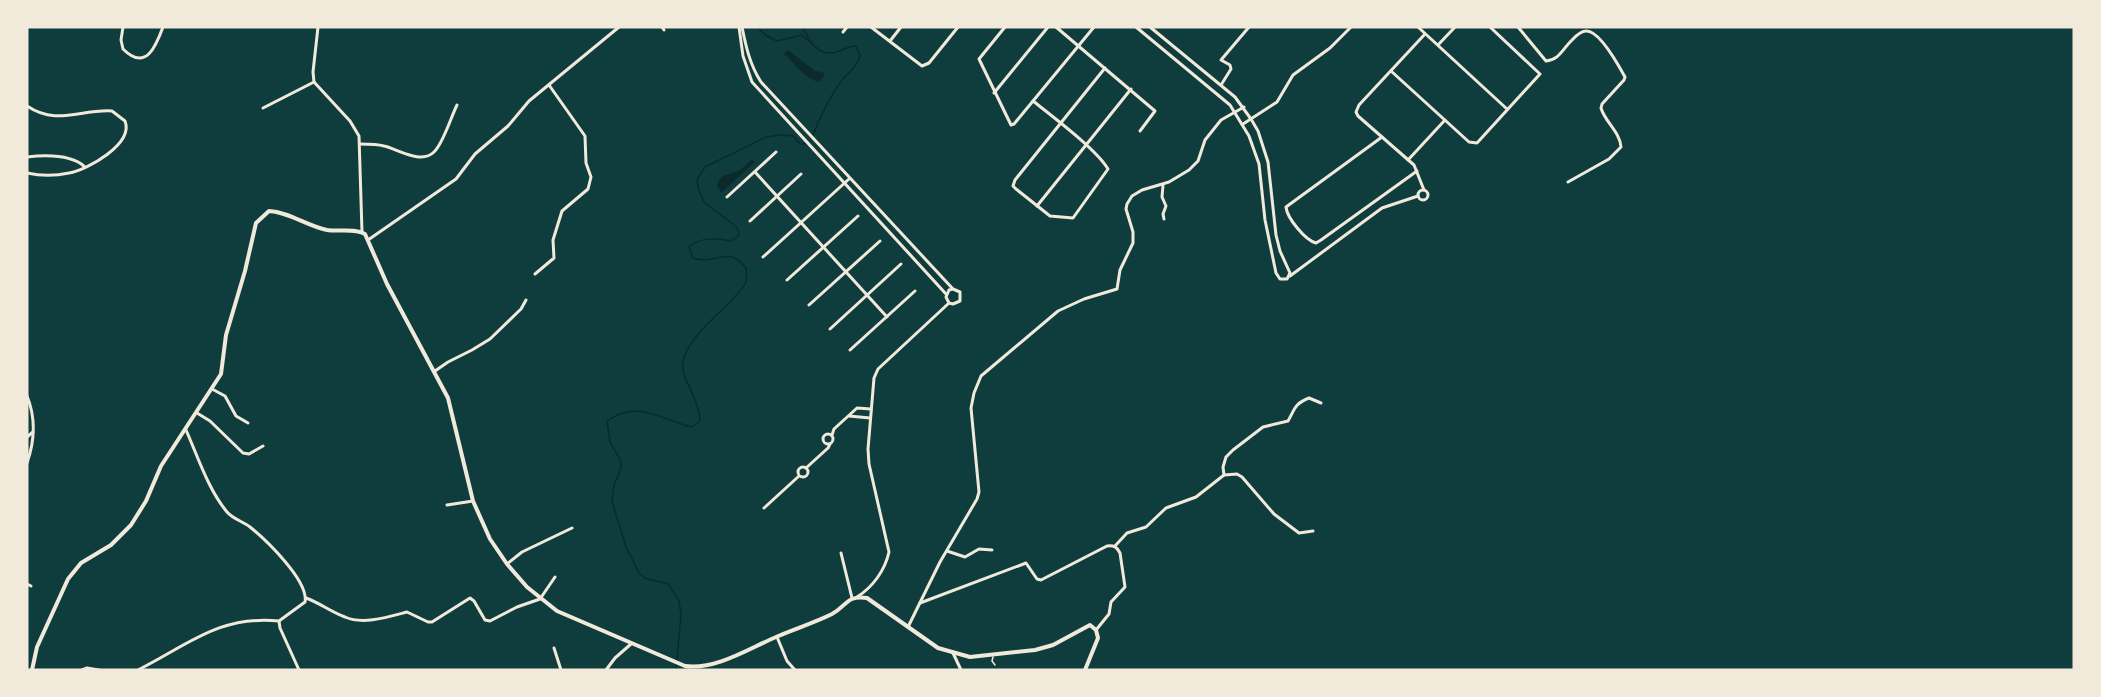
<svg xmlns="http://www.w3.org/2000/svg" width="2101" height="697" viewBox="0 0 2101 697" font-family="'Exo 2',sans-serif">
	<style>
		.water { fill: #0a2a2b }
		.lines { fill: none; stroke-linecap: round; stroke-linejoin: round }
		.stream { stroke: #0a2a2b; stroke-width: 1.5 }
		.service { stroke: #f1e9da; stroke-width: 1.5 }
		.minor { stroke: #f1e9da; stroke-width: 3 }
		.secondary { stroke: #f1e9da; stroke-width: 4 }
	</style>
	<rect width="100%" height="100%" fill="#0f3d3e"/>
	<g class="water">
		<path d="M788,50L815,71L823,72L825,75L819,82C802,77 797,65 784,54Z"/>
		<polygon points="752,159 755,162 721,193 717,185 721,177 740,170"/>
	</g>
	<g class="lines">
		<g class="stream">
			<polyline points="758,27 765,35 777,41 802,35 811,43"/>
			<path d="M803,27C808,39 816,54 832,53C840,52 847,46 856,46L860,56C856,69 848,72 840,83C829,98 820,117 813,135"/>
			<path d="M676,670L681,615L679,600L668,584L645,578L639,573L626,547L612,501L614,485L621,468V461L610,442L607,421C639,399 660,420 692,427L700,421C700,399 679,377 683,360C689,338 716,316 732,300C736,295 744,288 746,282C747,278 746,272 746,268C726,244 717,266 693,258L689,247C699,237 718,238 731,241L739,235L738,229L734,225L704,202L699,191L697,180L705,167L766,137L780,135L793,136L800,144H806"/>
		</g>
		<polyline class="service" points="993,657 992,661 995,665"/>
		<g class="minor">
			<path d="M123,27L121,40L123,49C146,72 156,46 163,27"/>
			<polyline points="318,27 313,72 314,82 350,121 359,136 362,232"/>
			<polyline points="662,27 664,30"/>
			<polyline points="739,27 743,56 752,82 946,294"/>
			<path d="M742,27C746,47 750,65 761,82L953,289L960,292V301L953,304L949,303L946,297L949,290L953,289"/>
			<polyline points="871,27 922,66 929,63 958,27"/>
			<polyline points="1005,27 979,59 1011,125 1014,124 1094,27"/>
			<polyline points="1056,27 1155,111 1140,131"/>
			<polyline points="1136,27 1230,105 1249,136 1259,164 1265,220 1276,273 1280,279 1287,279 1290,273 1280,251 1276,235 1268,162 1258,131 1251,119 1235,97 1150,27"/>
			<polyline points="1418,27 1507,109"/>
			<path d="M1518,27L1546,61C1559,60 1562,50 1571,41C1575,37 1580,31 1586,31C1599,30 1619,66 1625,77L1624,80L1602,104L1601,108C1605,122 1620,132 1621,147L1609,159L1568,182"/>
			<polyline points="843,32 847,27"/>
			<polyline points="890,41 901,27"/>
			<polyline points="1438,45 1455,27"/>
			<polyline points="1391,71 1469,142 1477,143 1540,74 1490,27"/>
			<polyline points="1221,85 1231,69 1230,65 1221,60 1249,27"/>
			<polyline points="994,93 1048,27"/>
			<path d="M1033,101C1053,117 1096,149 1108,169L1073,218L1050,216L1016,189L1013,186L1015,180L1105,68"/>
			<path d="M27,106C57,126 80,109 112,111L125,121C134,144 87,170 69,173C55,176 41,176 27,173"/>
			<polyline points="263,108 314,82"/>
			<polyline points="1243,124 1277,102 1293,75 1330,48 1351,27"/>
			<path d="M1382,137L1286,207C1287,218 1305,240 1316,243L1321,240L1417,171"/>
			<path d="M360,144C368,144 377,144 384,146C398,149 421,165 434,152C443,144 451,117 457,105"/>
			<path d="M27,157C45,155 71,154 85,167"/>
			<polyline points="1408,160 1445,120"/>
			<polyline points="755,172 887,317"/>
			<polyline points="1163,185 1162,197 1166,206 1163,214 1164,219"/>
			<polyline points="1424,190 1414,165 1358,116 1356,112 1359,105 1425,34"/>
			<circle cx="1423" cy="195" r="5"/>
			<polyline points="727,197 776,152"/>
			<polyline points="1037,206 1131,89"/>
			<polyline points="750,221 801,174"/>
			<polyline points="368,240 456,179 475,154 508,126 529,101 619,27"/>
			<polyline points="763,257 849,179"/>
			<polyline points="535,274 554,258 553,240 562,211 588,189 591,177 586,163 585,136 549,85"/>
			<polyline points="1290,276 1382,208 1418,196"/>
			<polyline points="787,280 858,216"/>
			<polyline points="809,305 880,241"/>
			<polyline points="830,329 901,264"/>
			<polyline points="850,350 915,291"/>
			<polyline points="435,371 448,362 472,350 490,339 521,309 526,300"/>
			<polyline points="212,389 225,396 236,416 248,423"/>
			<path d="M27,396C36,418 35,440 27,463"/>
			<polyline points="197,413 210,421 243,453 249,454 263,446"/>
			<polyline points="849,416 870,418"/>
			<path d="M186,430C198,457 208,489 227,512C233,519 242,521 250,527C266,540 309,581 305,602L279,621L280,628L299,670"/>
			<circle cx="828" cy="439" r="5"/>
			<polyline points="832,435 834,429 857,408 871,409"/>
			<polyline points="27,437 33,432"/>
			<circle cx="803" cy="472" r="5"/>
			<polyline points="806,468 828,448 830,444"/>
			<polyline points="1224,475 1237,474 1242,477 1274,514 1299,533 1313,531"/>
			<polyline points="447,505 473,501"/>
			<polyline points="764,508 799,476"/>
			<path d="M1115,546L1127,533L1146,527L1166,508L1196,497L1224,475L1223,467L1226,457L1233,450L1263,427L1288,421C1295,409 1294,404 1309,398L1321,403"/>
			<polyline points="947,551 965,557 979,549 992,550"/>
			<polyline points="841,553 852,598"/>
			<polyline points="507,564 522,552 572,528"/>
			<polyline points="27,584 31,586"/>
			<path d="M857,597C873,587 885,570 889,552L869,464L868,449L874,378L878,369L949,303"/>
			<path d="M306,598C320,603 331,612 345,617C363,625 388,617 407,612L428,622H432L470,598L474,601L485,620L490,621L517,607L540,599L555,577"/>
			<path d="M920,603L1026,563L1037,579L1041,580L1107,546C1114,545 1117,547 1120,553L1125,587L1111,602L1109,614L1096,630"/>
			<polyline points="908,627 940,562 977,499 979,492 971,408 974,393 981,376 1058,311 1084,299 1117,289 1120,270 1133,243 1133,232 1126,209 1127,204 1132,196 1142,190 1169,182 1189,170 1198,161 1205,140 1221,120 1244,107"/>
			<polyline points="777,637 787,661 795,670"/>
			<polyline points="554,648 561,670"/>
			<polyline points="953,653 961,670"/>
			<polyline points="82,670 87,668 99,670"/>
			<path d="M138,670C188,645 219,615 279,621"/>
			<polyline points="606,670 615,658 631,644"/>
		</g>
		<path class="secondary" d="M32,670L37,647L68,579L81,563L111,545L131,525L146,501L161,466L221,374L226,335L245,271L256,223L269,211C289,212 307,226 327,230C339,232 354,228 365,234L387,284L448,398L473,501L490,539L507,564L527,587L557,611L685,666C716,670 748,649 776,637C794,629 814,623 832,614C847,606 846,595 867,598L938,648L970,657L1035,650L1053,645L1090,625L1096,630L1098,638L1085,670"/>
	</g>
	<rect width="2101" height="697" fill="none" stroke="#f1e9da" stroke-width="57"/>
</svg>
